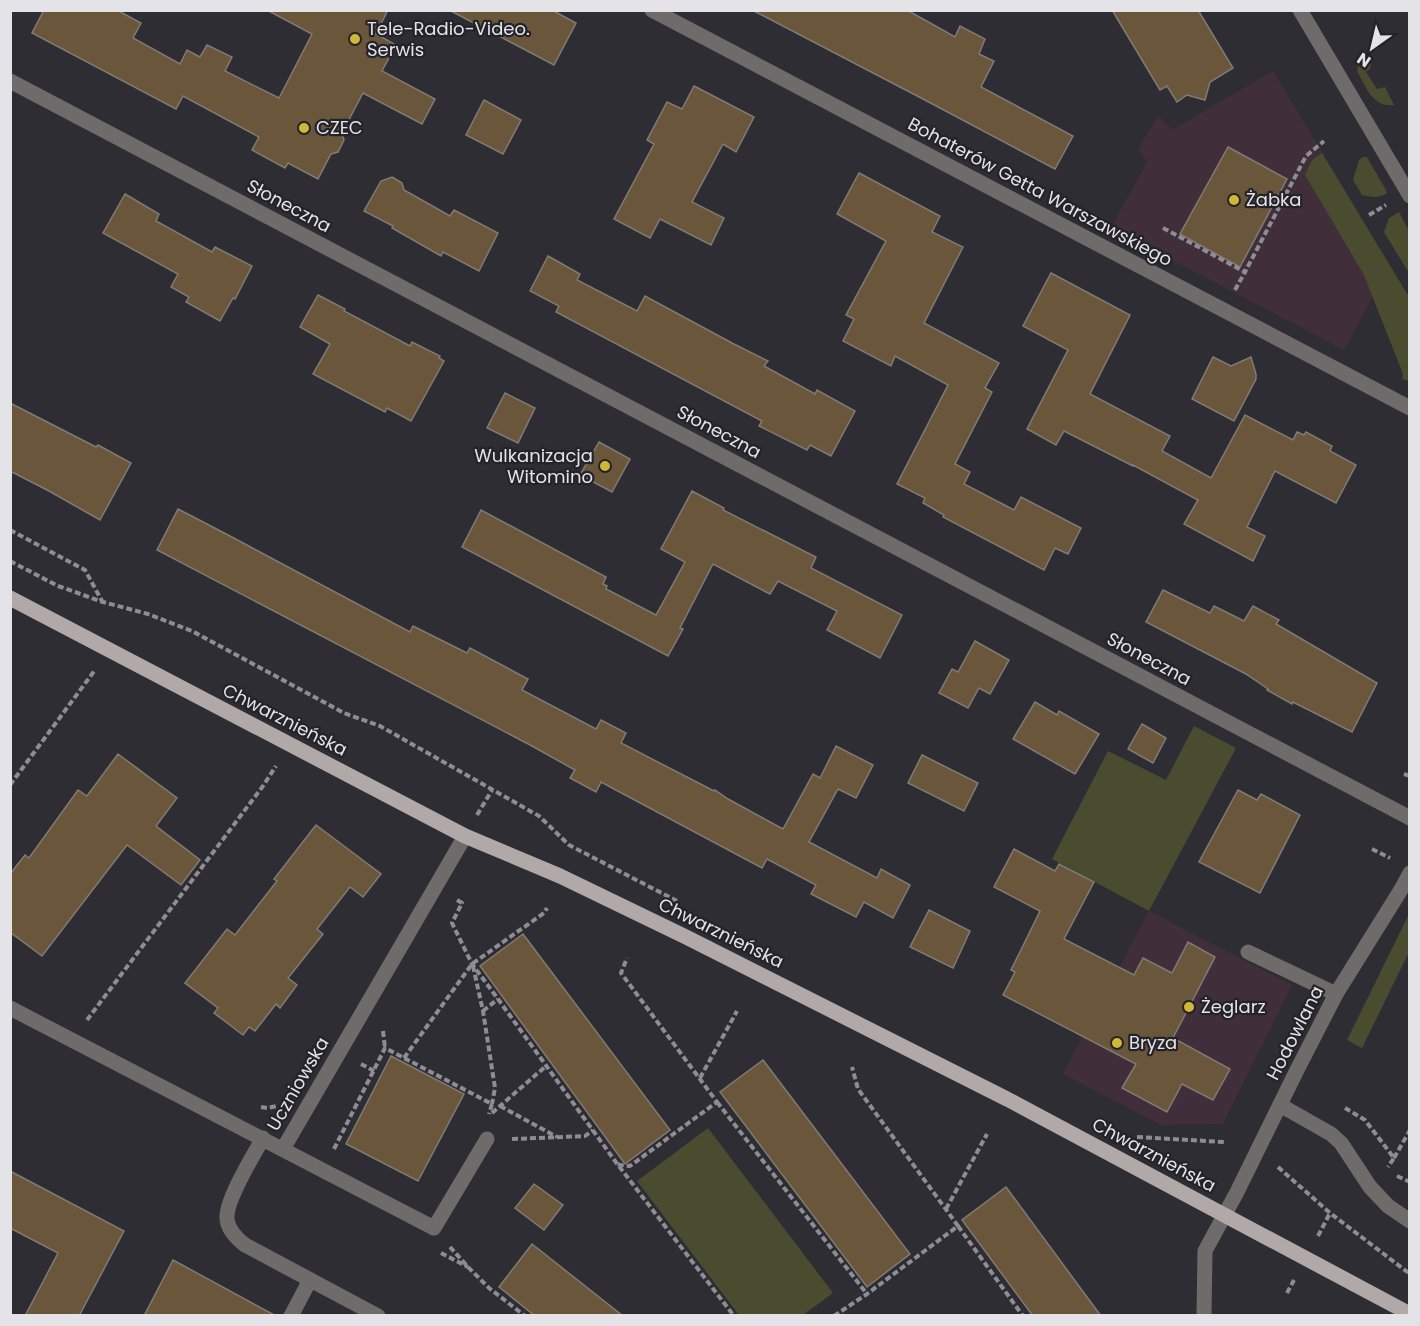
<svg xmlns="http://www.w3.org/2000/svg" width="1420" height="1326" viewBox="0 0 1420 1326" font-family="Poppins,sans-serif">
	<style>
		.commercial { fill: #402f3a }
		.green { fill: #4a4c30 }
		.building { fill: #69563b; stroke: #807b74; stroke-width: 1.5 }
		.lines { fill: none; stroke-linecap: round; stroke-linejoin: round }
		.path { stroke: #8e8d93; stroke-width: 4; stroke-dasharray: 6 3; stroke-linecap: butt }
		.minor { stroke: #706b6b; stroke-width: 15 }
		.major { stroke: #b1a8a8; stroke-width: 15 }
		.poi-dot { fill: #d0b736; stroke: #24232a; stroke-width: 2 }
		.labels { text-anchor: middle; stroke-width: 4.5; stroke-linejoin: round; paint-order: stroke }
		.poi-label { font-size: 18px; fill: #e4e3e8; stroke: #24232a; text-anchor: start }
		.street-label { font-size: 18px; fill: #e4e3e8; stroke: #24232a }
	</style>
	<rect width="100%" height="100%" fill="#2e2d34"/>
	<g class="commercial">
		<polygon points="1273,71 1352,202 1386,272 1344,350 1111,228 1147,162 1138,149 1158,116 1172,130"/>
		<polygon points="1149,911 1292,985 1223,1124 1161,1125 1063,1074"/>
	</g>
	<g class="green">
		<path d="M1363,51L1371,65L1370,69L1366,72L1377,89L1385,87L1394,105C1373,108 1366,87 1357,71Z"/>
		<polygon points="1322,153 1409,297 1409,381 1402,379 1403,374 1364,275 1304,173 1306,173 1312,160"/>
		<path d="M1363,157H1367L1386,190L1387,193C1378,199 1372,197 1362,195L1353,180L1359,160Z"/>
		<polygon points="1399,212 1409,231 1409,273 1384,232 1389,218"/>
		<polygon points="1194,726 1236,748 1149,911 1052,859 1108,751 1166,780"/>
		<polygon points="1409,914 1409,952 1362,1048 1347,1040"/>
		<polygon points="708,1128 833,1293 803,1315 739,1315 637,1181"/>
	</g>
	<g class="building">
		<polygon points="44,10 117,10 141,23 133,38 180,64 187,50 200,57 207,45 232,57 225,71 279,98 312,34 267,10 388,10 376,34 396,45 382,71 435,99 422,124 363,93 342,133 344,140 338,152 331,154 318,179 288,163 285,168 252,150 259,137 183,96 176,109 32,33"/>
		<polygon points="449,10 552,10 576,23 554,65"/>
		<polygon points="752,10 907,10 955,37 960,26 985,39 979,54 994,61 981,87 1073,136 1055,169 923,99"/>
		<polygon points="1112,10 1198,10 1233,68 1210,82 1205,100 1187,95 1177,102 1167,86 1160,90"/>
		<polygon points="694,86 754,117 736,152 723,144 692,202 724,218 711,245 660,219 650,238 614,219 654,144 647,140 667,102 682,109"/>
		<polygon points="484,100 521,120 503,154 466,135"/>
		<polygon points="1228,147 1287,179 1240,267 1180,234"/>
		<polygon points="859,173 940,216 932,232 963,247 924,323 999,363 985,388 992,392 955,464 970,472 964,484 1014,510 1021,497 1081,528 1068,554 1055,548 1044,570 943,517 944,515 923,503 925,498 897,484 948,385 895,356 891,366 843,341 854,319 846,315 886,241 837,214"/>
		<polygon points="392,177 402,183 404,190 450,216 454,210 498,233 479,271 443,252 441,256 392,228 393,226 364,211 381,181"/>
		<polygon points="125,194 159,214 156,221 212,252 215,247 252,266 235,299 233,298 220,321 186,302 189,297 171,287 178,274 103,233"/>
		<polygon points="548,256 580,274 577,280 637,311 645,296 732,343 768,361 764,366 815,394 817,390 855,411 831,456 810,445 807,450 759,426 762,421 556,312 559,306 530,291"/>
		<polygon points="1051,273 1130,315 1090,394 1170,436 1162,451 1211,478 1245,415 1293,440 1297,432 1304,435 1306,432 1332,446 1330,451 1356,465 1336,503 1275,471 1247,527 1265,536 1253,561 1184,524 1198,500 1133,465 1133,466 1064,431 1056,445 1027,429 1068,350 1023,326"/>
		<polygon points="318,295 345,309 344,311 410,346 412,342 440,356 439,358 444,361 411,421 387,408 385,412 313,374 330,344 300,327"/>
		<polygon points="1213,357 1231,366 1251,357 1256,374 1256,379 1234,421 1192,399"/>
		<polygon points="505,393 535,408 518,443 487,428"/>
		<polygon points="10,403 96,447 98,445 131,463 100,520 49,491 10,471"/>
		<polygon points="599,442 630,459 612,492 580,475"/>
		<polygon points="692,491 724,508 723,510 816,557 811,568 902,615 880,658 827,630 837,611 778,581 770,594 713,564 680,628 683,629 668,656 462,547 481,510 606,577 603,584 607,586 606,589 656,615 685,562 661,549"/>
		<polygon points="178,509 230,536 410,632 413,626 467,653 470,648 528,679 522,690 596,729 601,720 626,733 621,743 714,791 715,790 728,799 783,829 813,774 820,778 836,746 873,765 856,798 838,789 809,842 877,878 881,869 910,885 893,918 864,902 856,917 811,894 816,885 767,859 762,868 601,782 596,792 570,778 575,770 532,746 157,550"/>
		<polygon points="1163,590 1210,613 1214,606 1244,621 1253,606 1279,620 1276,624 1377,683 1352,732 1293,702 1292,704 1267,690 1268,689 1246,674 1146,622"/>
		<polygon points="975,641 1009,660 990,694 979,688 968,708 939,693 952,669 958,672"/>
		<polygon points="1035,702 1057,715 1059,711 1099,734 1075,774 1013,739"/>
		<polygon points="1142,724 1166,738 1153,763 1128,749"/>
		<polygon points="118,754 177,798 156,826 200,860 181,885 127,845 42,956 10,932 10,874 25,855 29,858 78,790 87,796"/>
		<polygon points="922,755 978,783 964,811 908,783"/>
		<polygon points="1238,790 1257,800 1261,794 1300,815 1260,893 1199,862"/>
		<polygon points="316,825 381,874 363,897 350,887 317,929 323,934 288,978 297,985 280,1008 276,1004 255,1031 249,1027 243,1035 214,1013 218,1008 185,983 227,929 235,935 277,881 274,879"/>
		<polygon points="1014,849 1055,871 1059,864 1094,882 1064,939 1134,975 1143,958 1172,973 1188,942 1215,957 1173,1038 1230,1069 1213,1100 1182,1084 1167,1112 1122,1088 1136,1064 1003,995 1015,972 1011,970 1040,911 994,887"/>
		<polygon points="929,910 970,931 953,968 910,947"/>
		<polygon points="523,934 670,1130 625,1164 480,966"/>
		<polygon points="391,1056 464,1094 418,1181 346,1144"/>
		<polygon points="763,1060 910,1254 867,1287 720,1092"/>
		<polygon points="10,1171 124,1231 79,1316 25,1316 58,1253 10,1228"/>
		<polygon points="534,1184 563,1205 544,1230 515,1208"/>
		<polygon points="1006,1187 1101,1316 1033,1316 962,1220"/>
		<polygon points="532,1244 623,1316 535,1316 499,1287"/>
		<polygon points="173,1260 276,1316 144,1316"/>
	</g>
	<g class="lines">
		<g class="path">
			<polyline points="1369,215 1386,205"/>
			<polyline points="1163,228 1245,272 1306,156 1324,141"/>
			<polyline points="1235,290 1245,272"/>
			<polyline points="10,530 85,570 102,601"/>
			<polyline points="10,561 58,586 103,602 148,614 192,631 344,713 380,726 539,816 569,845 677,901"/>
			<polyline points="1404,774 1410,776"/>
			<polyline points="10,785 95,670"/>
			<polyline points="477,815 492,790"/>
			<polyline points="1372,849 1390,858"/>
			<polyline points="457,900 462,903 452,923 472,964 498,999 615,1161 734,1316"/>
			<polyline points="473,966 483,1011 495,1088 492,1104"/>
			<polyline points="483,1011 498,999"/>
			<polyline points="87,1020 263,786 276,766"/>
			<polyline points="383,1031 385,1048"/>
			<polyline points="404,1058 472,964 544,913 547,908"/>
			<polyline points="361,1064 374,1071"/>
			<polyline points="700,1078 737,1011"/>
			<polyline points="717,1102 867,1294"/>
			<polyline points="500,1106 557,1137"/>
			<polyline points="261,1107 267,1108 277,1106"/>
			<polyline points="1345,1108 1365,1120 1394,1158 1388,1167"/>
			<polyline points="492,1113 546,1066"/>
			<polyline points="1137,1137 1224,1142"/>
			<polyline points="512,1139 585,1136 593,1130"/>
			<polyline points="334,1149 385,1048 492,1104 489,1114"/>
			<polyline points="1394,1158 1410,1130"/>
			<polyline points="618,1164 620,1165 630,1166 717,1102 621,973 627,958"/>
			<polyline points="1278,1167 1330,1213 1410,1274"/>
			<polyline points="1397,1176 1410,1182"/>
			<polyline points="946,1209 987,1134"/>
			<polyline points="958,1226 1023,1316"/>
			<polyline points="1318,1236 1330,1213"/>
			<polyline points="450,1247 468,1267 489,1288 525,1316"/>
			<polyline points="441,1253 468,1267"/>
			<polyline points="1287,1293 1294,1280"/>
			<polyline points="834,1316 867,1294 958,1226 858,1089 852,1067"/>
		</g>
		<g class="minor">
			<polyline points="652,10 1410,408"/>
			<polyline points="1300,10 1410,196"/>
			<polyline points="10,81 1410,818"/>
			<polyline points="1248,952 1336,994"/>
			<polyline points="10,1008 434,1228 487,1139"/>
			<polyline points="1280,1105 1331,1134 1341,1143 1370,1187 1388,1206 1410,1221"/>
			<path d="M263,1138C253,1156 225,1201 227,1219C228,1230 236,1238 245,1245L378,1316"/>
			<polyline points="283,1149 465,836"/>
			<polyline points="291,1316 310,1280"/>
			<polyline points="1204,1316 1205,1251 1237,1192 1296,1072 1336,994 1402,888 1410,873"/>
		</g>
		<polyline class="major" points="10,598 465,836 560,876 686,937 1007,1099 1410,1314"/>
	</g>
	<g class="poi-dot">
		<circle cx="355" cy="39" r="6"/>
		<circle cx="304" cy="128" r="6"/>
		<circle cx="1234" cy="200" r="6"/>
		<circle cx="605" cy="466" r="6"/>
		<circle cx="1189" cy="1007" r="6"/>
		<circle cx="1117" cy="1043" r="6"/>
	</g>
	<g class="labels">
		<g class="poi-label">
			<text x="367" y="35">Tele-Radio-Video.<tspan x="367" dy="21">Serwis</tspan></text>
			<text x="316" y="134">CZEC</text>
			<text x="1246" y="206">Żabka</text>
			<text x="593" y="462" text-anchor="end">Wulkanizacja<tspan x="593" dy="21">Witomino</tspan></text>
			<text x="1201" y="1013">Żeglarz</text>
			<text x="1129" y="1049">Bryza</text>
		</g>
		<g class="street-label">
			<text transform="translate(1040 192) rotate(28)" y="6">Bohaterów Getta Warszawskiego</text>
			<text transform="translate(289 206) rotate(28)" y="6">Słoneczna</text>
			<text transform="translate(719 432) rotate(28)" y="6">Słoneczna</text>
			<text transform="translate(1149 659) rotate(28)" y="6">Słoneczna</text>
			<text transform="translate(285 720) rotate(27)" y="6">Chwarznieńska</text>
			<text transform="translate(721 933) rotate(26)" y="6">Chwarznieńska</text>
			<text transform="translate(1295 1033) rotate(-63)" y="6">Hodowlana</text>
			<text transform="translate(298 1084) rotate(-60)" y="6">Uczniowska</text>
			<text transform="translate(1154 1155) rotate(28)" y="6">Chwarznieńska</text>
		</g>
	</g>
	<rect width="1420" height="1326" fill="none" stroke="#e4e3e8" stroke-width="24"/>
	<g transform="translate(1372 48) rotate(214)" stroke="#24232a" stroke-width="4.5" paint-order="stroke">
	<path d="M0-4.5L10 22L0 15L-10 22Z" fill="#e4e3e8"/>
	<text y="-9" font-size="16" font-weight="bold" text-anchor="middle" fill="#e4e3e8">N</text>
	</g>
</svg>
